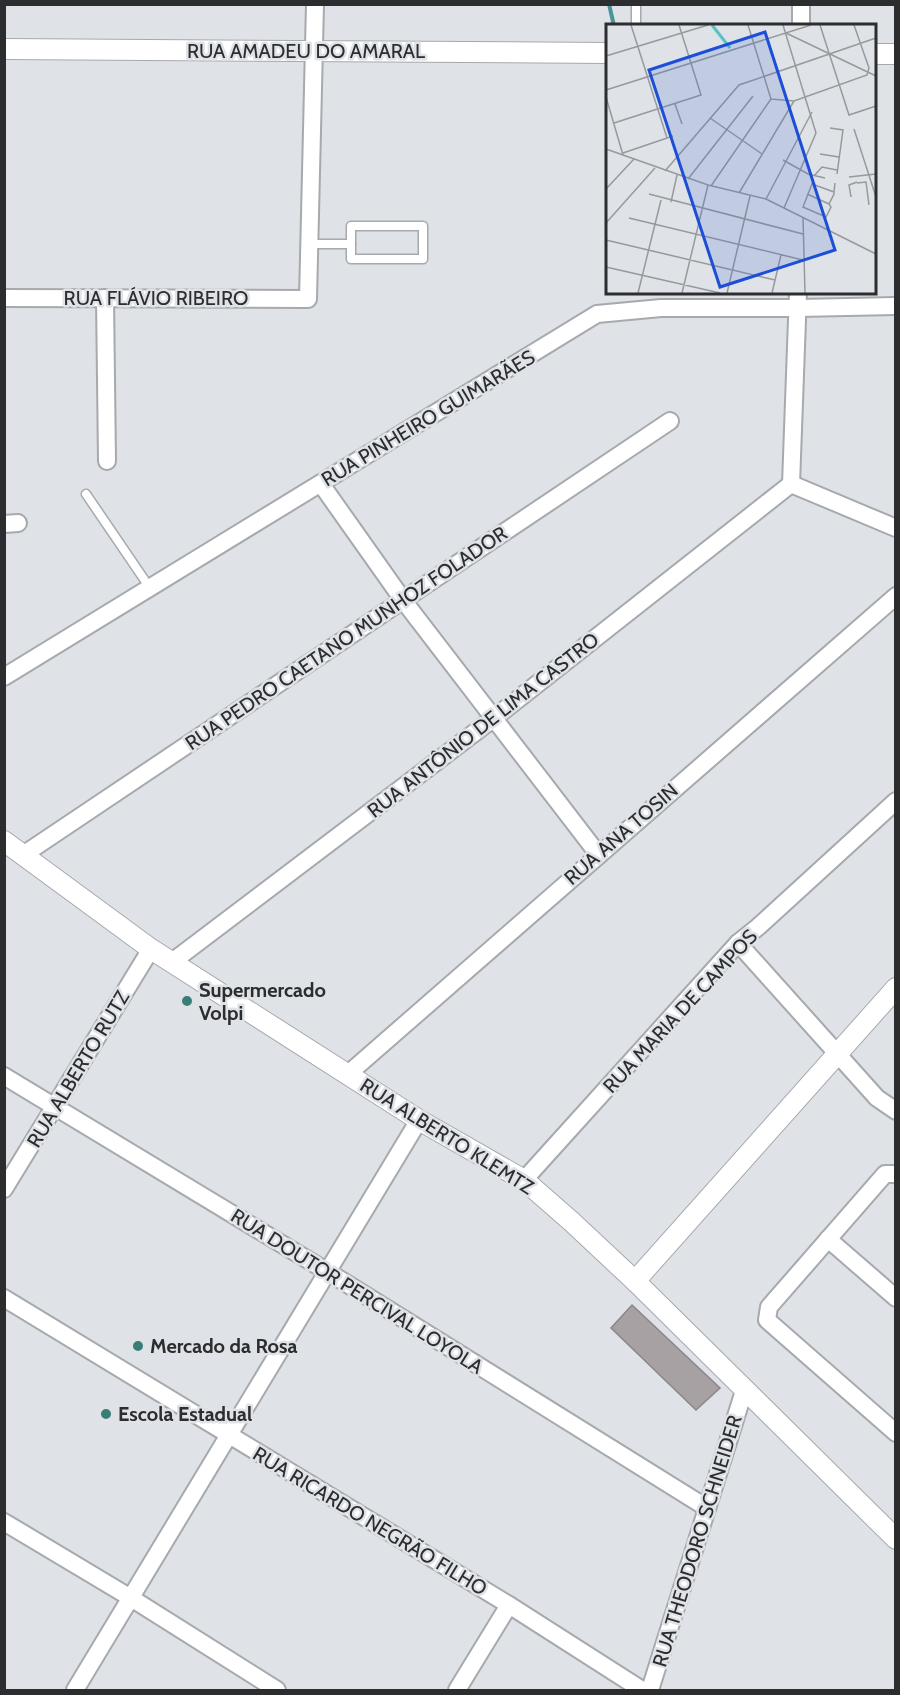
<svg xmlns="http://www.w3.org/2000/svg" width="900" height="1695" viewBox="0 0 900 1695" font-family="Cabin,sans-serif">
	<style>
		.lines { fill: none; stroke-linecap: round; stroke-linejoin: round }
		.stream { stroke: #4b9598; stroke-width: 4 }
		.building { fill: #a7a1a3; stroke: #8b8687; stroke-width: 1.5 }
		.service-casing { stroke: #a6a9ad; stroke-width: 11 }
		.minor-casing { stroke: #a6a9ad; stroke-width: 20 }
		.tertiary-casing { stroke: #a6a9ad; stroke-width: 22 }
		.service { stroke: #fff; stroke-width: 8 }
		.minor { stroke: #fff; stroke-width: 16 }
		.tertiary { stroke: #fff; stroke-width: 20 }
		.poi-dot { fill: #387e76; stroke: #dfe2e6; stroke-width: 2 }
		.labels { text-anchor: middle; stroke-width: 5; stroke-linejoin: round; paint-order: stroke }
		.street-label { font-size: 20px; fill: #2c2d2e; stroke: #dfe2e6 }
		.poi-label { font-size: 20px; font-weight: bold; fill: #2c2d2e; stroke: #dfe2e6; text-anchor: start }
		.inset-river { fill: none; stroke: #58c2c5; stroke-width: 3 }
		.inset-road { fill: none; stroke: #979a9c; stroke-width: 1.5 }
		.view { fill: #1d4ed8; fill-opacity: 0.15; stroke: #1d4ed8; stroke-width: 3 }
		.inset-edge { fill: none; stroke: #2c2d2e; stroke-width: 3 }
	</style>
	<rect width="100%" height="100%" fill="#dfe2e6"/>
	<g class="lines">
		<polyline class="stream" points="609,4 614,26"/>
	</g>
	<polygon class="building" points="632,1305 720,1388 696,1410 611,1328"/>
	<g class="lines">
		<defs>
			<g id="service">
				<polyline points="636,4 636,26"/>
				<rect x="351" y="226" width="72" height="33"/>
				<polyline points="309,244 351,244"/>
				<polyline points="86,494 150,588"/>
			</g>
			<g id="minor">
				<polyline points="801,4 801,26"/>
				<polyline points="4,298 308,299 315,4"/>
				<polyline points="105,298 107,461"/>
				<polyline points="321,484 403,600 598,854"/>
				<polyline points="791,484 798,292"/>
				<polyline points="791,484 896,528"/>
				<polyline points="4,524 18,523"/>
				<polyline points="4,677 597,314 661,308 798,308 896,306"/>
				<polyline points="23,855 670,421"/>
				<polyline points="738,943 877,1098 896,1111"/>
				<polyline points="172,962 494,718 791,484"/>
				<polyline points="348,1074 896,596"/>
				<polyline points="4,1076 328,1272 707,1508"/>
				<polyline points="896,1174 885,1174 769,1307 767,1320 896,1433"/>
				<polyline points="524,1180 738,943 758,927 896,801"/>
				<polyline points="4,1189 151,949"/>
				<polyline points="828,1239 896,1298"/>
				<polyline points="4,1298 509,1605 642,1690"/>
				<polyline points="4,1522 131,1598 277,1690"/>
				<polyline points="75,1690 419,1120"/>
				<polyline points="457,1690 509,1605"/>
				<polyline points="650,1690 744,1391"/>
			</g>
			<g id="tertiary">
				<polyline points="4,49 608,53"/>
				<polyline points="874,54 896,54"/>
				<polyline points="4,841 151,949 419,1120 524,1180 572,1222 635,1281 896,1539"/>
				<polyline points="635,1281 896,988"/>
			</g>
		</defs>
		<use href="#service" class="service-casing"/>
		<use href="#minor" class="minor-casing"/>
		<use href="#tertiary" class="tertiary-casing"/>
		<use href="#service" class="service"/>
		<use href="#minor" class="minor"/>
		<use href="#tertiary" class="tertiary"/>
	</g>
	<g class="poi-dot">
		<circle cx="187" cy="1001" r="6"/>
		<circle cx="138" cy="1346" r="6"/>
		<circle cx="106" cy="1414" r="6"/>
	</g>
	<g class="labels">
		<g class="street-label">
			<text x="306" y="58">RUA AMADEU DO AMARAL</text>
			<text x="156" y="305">RUA FLÁVIO RIBEIRO</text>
			<text transform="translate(428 418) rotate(-31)" y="7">RUA PINHEIRO GUIMARÃES</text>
			<text transform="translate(346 638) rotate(-34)" y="7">RUA PEDRO CAETANO MUNHOZ FOLADOR</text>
			<text transform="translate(483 725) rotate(-38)" y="7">RUA ANTÔNIO DE LIMA CASTRO</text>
			<text transform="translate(621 834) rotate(-41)" y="7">RUA ANA TOSIN</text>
			<text transform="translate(680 1011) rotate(-47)" y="7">RUA MARIA DE CAMPOS</text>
			<text transform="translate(78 1069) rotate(-59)" y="7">RUA ALBERTO RUTZ</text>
			<text transform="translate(447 1136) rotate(32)" y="7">RUA ALBERTO KLEMTZ</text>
			<text transform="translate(357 1291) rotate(32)" y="7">RUA DOUTOR PERCIVAL LOYOLA</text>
			<text transform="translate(370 1521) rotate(31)" y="7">RUA RICARDO NEGRÃO FILHO</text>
			<text transform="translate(697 1541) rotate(-73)" y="7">RUA THEODORO SCHNEIDER</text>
		</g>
		<g class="poi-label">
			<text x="199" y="997">Supermercado<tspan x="199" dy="23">Volpi</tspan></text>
			<text x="150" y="1353">Mercado da Rosa</text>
			<text x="118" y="1421">Escola Estadual</text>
		</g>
	</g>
	<g transform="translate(606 24)">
		<rect width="270" height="270" fill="#dfe2e6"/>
		<path class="inset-river" d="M106,1L124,24"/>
		<path class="inset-road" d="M25,1L61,114M142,1L165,75M177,1L210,109L178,184M214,1L243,91L270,82M180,9L270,52M0,32L102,1M0,66L205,1M0,73L17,131M165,75L188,77L261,51L263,44L248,1M69,80L76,100M104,94L156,130M8,99L95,71L73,1M224,104L237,106L231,150M248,105L270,173M0,125L102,161L160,175L270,230M17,129L67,112M214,130L233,133M177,136L202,150L219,154M59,147L133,61L270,14M208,152L216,143L231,146M243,153L270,150M82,155L147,72M251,159L260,158L263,181M105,162L165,75M0,165L28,135M228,168L206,160L197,183L220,193L225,183L223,180L228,170V168L229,159M133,169L188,77M43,170L197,210M201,170L223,180M245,173L243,161L251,158M160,175L206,88M65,178L71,151M197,193L199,269M23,194L197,236M0,199L49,144M0,216L169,256M0,243L114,269M32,269L55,176M76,269L102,161M121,269L144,172M166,269L175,231"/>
		<path class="view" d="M159,8L229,226L114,263L43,46Z"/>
		<rect width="270" height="270" class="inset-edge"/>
	</g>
	<rect width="900" height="1695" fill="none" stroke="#2c2d2e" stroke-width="12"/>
</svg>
